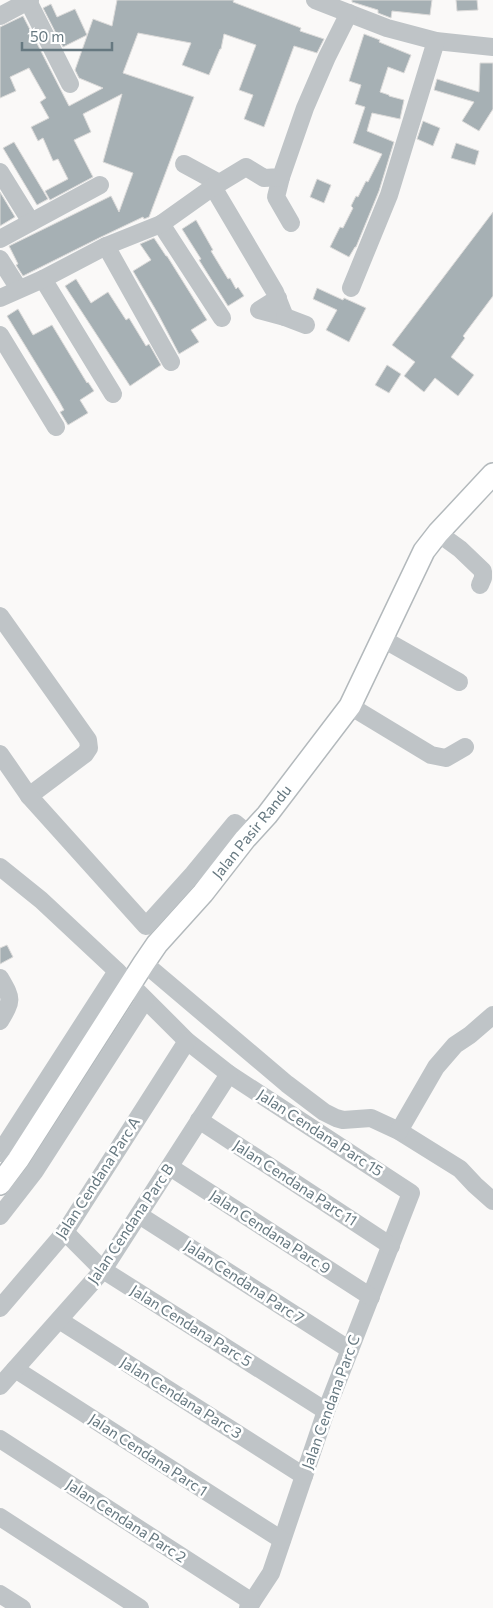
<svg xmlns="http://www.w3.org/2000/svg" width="493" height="1608" viewBox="0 0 493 1608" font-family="Commissioner,sans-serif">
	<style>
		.building { fill: #a6b0b4; stroke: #dcdbda }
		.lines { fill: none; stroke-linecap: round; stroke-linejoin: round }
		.major-casing { stroke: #b3b9bc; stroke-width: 24 }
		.minor { stroke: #bfc4c7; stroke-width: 18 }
		.major { stroke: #fff; stroke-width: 21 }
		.labels { text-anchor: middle; stroke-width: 5; stroke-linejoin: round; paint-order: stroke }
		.street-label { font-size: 15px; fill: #667880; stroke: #fff }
	</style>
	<rect width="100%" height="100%" fill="#faf9f8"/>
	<g class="building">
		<polygon points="117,0 234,0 233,2 301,28 300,31 324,39 317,53 294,46 264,127 244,119 253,95 239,90 256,45 224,34 221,49 220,49 209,75 182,65 191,43 138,33 123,73 194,97 149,217 144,219 143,217 101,237 23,276 16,265 18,264 9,246 111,196 119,212 133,173 103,162 122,94 83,114 91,132 74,140 93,177 50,200 45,191 68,179 58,159 53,161 43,138 38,141 31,127 49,118 40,102 46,98 29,68 10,77 16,91 0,98 0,27 23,16 69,106 103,88 79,78 75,70 93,19 112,26"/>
		<polygon points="352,0 432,0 430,15 392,11 391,18 378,13 378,10 352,2"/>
		<polygon points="456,0 477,0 478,10 457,11"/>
		<polygon points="51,4 57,17 75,9 87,35 63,47 43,8"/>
		<polygon points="364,34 380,40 379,42 411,55 404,73 388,67 380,92 389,95 389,96 404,100 400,119 372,113 367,131 394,142 379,191 356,247 355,247 349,257 330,247 340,227 343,228 353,208 351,206 356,196 358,197 366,181 368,182 382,154 353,143 365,107 355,104 361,85 349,81"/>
		<polygon points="480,63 493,63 493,109 479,131 462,121 474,102 434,90 437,79 479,92"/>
		<polygon points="423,121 440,128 433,146 417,139"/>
		<polygon points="14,142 48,199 37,205 3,148"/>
		<polygon points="456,143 479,151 475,165 451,158"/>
		<polygon points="317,179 331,185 324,203 310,197"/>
		<polygon points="0,192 15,217 0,226"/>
		<polygon points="493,212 493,296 463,336 465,338 451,357 474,375 458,396 435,378 424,392 404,376 415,362 392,345"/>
		<polygon points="196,220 213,250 211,251 228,279 230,278 236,289 238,287 244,296 228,306 199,260 201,259 182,229"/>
		<polygon points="154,238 166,256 167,256 207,320 191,330 199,342 179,354 157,312 133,271 151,260 140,244"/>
		<polygon points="76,279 91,303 108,292 126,320 129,318 146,346 149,344 161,365 130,386 65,286"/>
		<polygon points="317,288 343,300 344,298 366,308 349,342 326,330 337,310 313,299"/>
		<polygon points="18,309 33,335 52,325 87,383 88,382 94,391 80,400 88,413 68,425 60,412 64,410 59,401 7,316"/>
		<polygon points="387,365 401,374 389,393 375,385"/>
		<polygon points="7,945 13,957 0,964 0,948"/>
	</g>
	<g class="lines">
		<defs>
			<polyline id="major" points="0,1184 18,1160 144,963 157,944 203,893 245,839 267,815 350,706 424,551 438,533 493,474"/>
		</defs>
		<use href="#major" class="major-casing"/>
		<g class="minor">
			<polyline points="315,0 387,28 436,41 493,47"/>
			<polyline points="28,1 70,84"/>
			<polyline points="0,16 30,0"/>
			<polyline points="184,164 219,183"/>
			<polyline points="0,172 31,222"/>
			<polyline points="281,177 276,197 291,223"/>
			<polyline points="213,187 275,292 285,317 259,310 278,298"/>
			<polyline points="161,224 222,318"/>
			<polyline points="0,239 100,185"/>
			<polyline points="106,246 171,362"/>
			<polyline points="0,259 19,289"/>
			<polyline points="43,279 113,394"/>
			<polyline points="351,288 389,195 436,41"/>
			<polyline points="0,298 43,279 106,246 161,224 213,187 246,167 264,178 281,177 305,108 327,57 349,13"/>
			<polyline points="285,317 306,325"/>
			<polyline points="0,335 56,427"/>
			<polyline points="438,533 460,549 483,571 483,578 480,585"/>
			<polyline points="0,616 88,740 89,748 85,754 29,796"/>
			<polyline points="383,639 459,682"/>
			<polyline points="350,706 431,755 446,758 465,747"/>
			<polyline points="0,754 29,796 146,926 193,874 235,823 241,828 245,839"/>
			<polyline points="0,867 41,900 117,971 187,1041 229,1074 411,1193 326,1411 271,1573 248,1608"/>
			<polyline points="144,963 287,1084 324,1112 336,1118 343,1120 371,1118 399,1131 460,1169 475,1185 493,1201"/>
			<path d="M0,978C12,999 13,999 0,1021"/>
			<polyline points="199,1120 391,1246"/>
			<polyline points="399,1131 436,1067 455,1045 470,1035 493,1015"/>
			<polyline points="0,1153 117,971"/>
			<polyline points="170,1167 371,1297"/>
			<polyline points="139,1215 350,1350"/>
			<polyline points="0,1216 35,1171 145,1000"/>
			<polyline points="65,1232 103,1270 326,1411"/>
			<polyline points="0,1308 65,1232 187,1041"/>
			<polyline points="59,1320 304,1476"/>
			<polyline points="15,1369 282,1540"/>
			<polyline points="0,1386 103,1270 229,1074"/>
			<polyline points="0,1439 252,1602"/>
			<polyline points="0,1517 140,1608"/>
			<polyline points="0,1594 22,1608"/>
		</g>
		<use href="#major" class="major"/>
	</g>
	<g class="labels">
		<g class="street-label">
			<text transform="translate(252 832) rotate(-51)" y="5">Jalan Pasir Randu</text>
			<text transform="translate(320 1133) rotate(33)" y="5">Jalan Cendana Parc 15</text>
			<text transform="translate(98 1178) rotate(-57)" y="5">Jalan Cendana Parc A</text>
			<text transform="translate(295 1183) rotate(33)" y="5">Jalan Cendana Parc 11</text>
			<text transform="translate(131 1224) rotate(-56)" y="5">Jalan Cendana Parc B</text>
			<text transform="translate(270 1232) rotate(33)" y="5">Jalan Cendana Parc 9</text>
			<text transform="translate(244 1282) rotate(33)" y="5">Jalan Cendana Parc 7</text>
			<text transform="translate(191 1326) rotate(32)" y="5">Jalan Cendana Parc 5</text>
			<text transform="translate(181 1398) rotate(32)" y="5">Jalan Cendana Parc 3</text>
			<text transform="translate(331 1402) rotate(-70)" y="5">Jalan Cendana Parc C</text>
			<text transform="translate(148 1455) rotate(33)" y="5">Jalan Cendana Parc 1</text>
			<text transform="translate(126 1521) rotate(33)" y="5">Jalan Cendana Parc 2</text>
		</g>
	</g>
	<path d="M22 42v8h90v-8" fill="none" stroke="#667880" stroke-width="2.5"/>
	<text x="30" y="42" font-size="15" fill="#667880" stroke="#ffffff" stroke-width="4" paint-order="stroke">50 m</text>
</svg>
